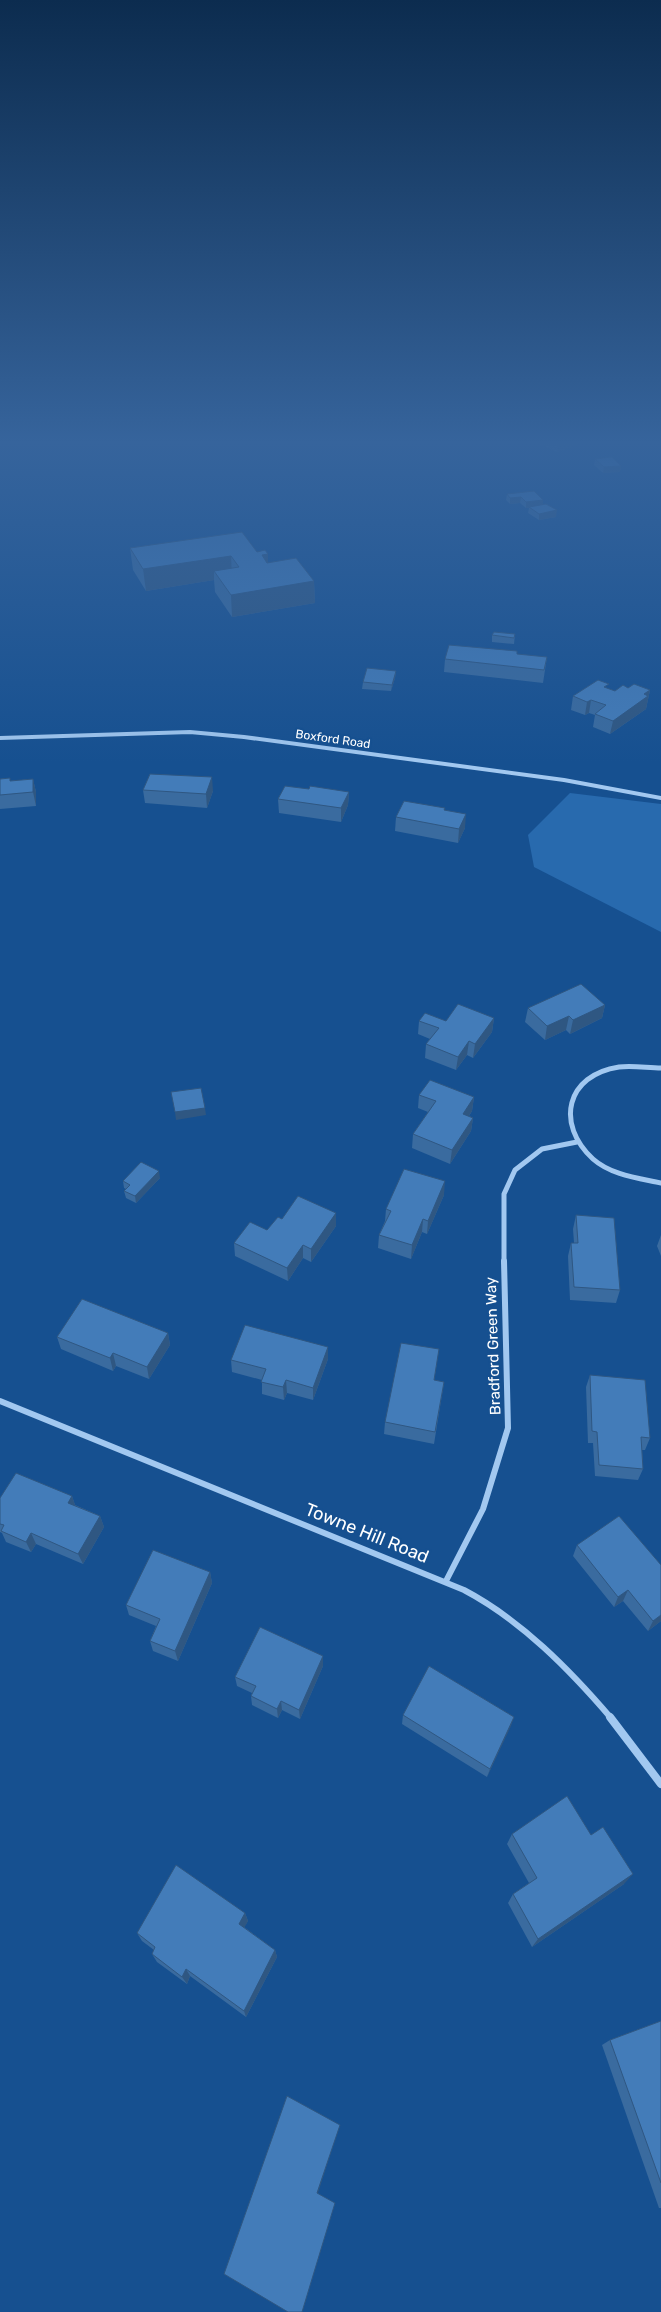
<svg xmlns="http://www.w3.org/2000/svg" width="661" height="2312" viewBox="0 0 661 2312" font-family="Rubik,sans-serif">
	<style>
		.green { fill: #286aae }
		.lines { fill: none; stroke-linecap: round; stroke-linejoin: round }
		.street-far3 { stroke: #a2c8f0; stroke-width: 4 }
		.street-far2 { stroke: #a2c8f0; stroke-width: 5 }
		.street-far1 { stroke: #a2c8f0; stroke-width: 6 }
		.street { stroke: #a2c8f0; stroke-width: 8 }
		.wall { fill: #3a6b9f }
		.shaded-wall { fill: #2f5782 }
		.building { fill: #437cb9; stroke: #2f5782 }
		.labels { text-anchor: middle; stroke-width: 4.5; stroke-linejoin: round; paint-order: stroke }
		.far-street-label { font-size: 12px; fill: #fff; stroke: #165090 }
		.street-label { font-size: 15px; fill: #fff; stroke: #165090 }
		.near-street-label { font-size: 18px; fill: #fff; stroke: #165090 }
	</style>
	<rect width="100%" height="100%" fill="#165090"/>
	<polygon class="green" points="570,793 661,804 661,932 534,867 528,835"/>
	<g class="lines">
		<polyline class="street-far3" points="0,738 190,732 244,737 564,780 661,798"/>
		<g class="street-far2">
			<path d="M661,1068C648,1068 632,1065 619,1067C566,1075 555,1124 593,1159C611,1175 638,1178 661,1183"/>
			<polyline points="504,1263 504,1194 515,1170 542,1149 577,1142"/>
		</g>
		<g class="street-far1">
			<path d="M0,1401L464,1590C521,1620 570,1670 611,1718"/>
			<polyline points="446,1581 483,1509 508,1428 504,1261"/>
		</g>
		<polyline class="street" points="610,1717 661,1784"/>
	</g>
	<g class="wall">
		<polygon points="540,439 576,439 575,445 557,452 539,444"/>
		<polygon points="595,459 621,466 620,472 603,473 594,465"/>
		<polygon points="507,494 543,500 543,504 556,517 539,520 528,513 529,508 526,508 520,503 510,504 506,500"/>
		<polygon points="130,548 257,552 268,563 314,581 315,603 232,617 215,592 214,580 146,591 133,570"/>
		<polygon points="515,634 514,644 492,642 492,635"/>
		<polygon points="547,657 543,683 444,672 445,659"/>
		<polygon points="396,671 395,678 391,691 362,689 363,682"/>
		<polygon points="628,688 650,690 646,709 610,734 593,727 595,715 589,713 585,715 571,710 573,696 608,689 615,691"/>
		<polygon points="10,778 10,781 33,779 36,792 36,806 0,809 0,779"/>
		<polygon points="309,789 349,792 348,805 341,822 279,813 278,799"/>
		<polygon points="143,790 213,791 207,808 145,803"/>
		<polygon points="396,817 465,828 458,843 395,831"/>
		<polygon points="605,1005 602,1018 570,1034 566,1030 545,1040 525,1022 528,1008"/>
		<polygon points="494,1018 492,1032 473,1058 467,1055 456,1070 425,1058 426,1044 430,1039 418,1034 419,1021 446,1021"/>
		<polygon points="419,1095 474,1097 472,1111 469,1116 473,1118 471,1131 450,1164 412,1148 413,1134 428,1112 418,1108"/>
		<polygon points="160,1178 136,1203 126,1198 124,1191 126,1189 124,1188 123,1181"/>
		<polygon points="444,1195 427,1234 422,1232 411,1259 378,1248 379,1235 385,1221 386,1209"/>
		<polygon points="576,1215 620,1290 616,1303 570,1300 568,1256 571,1243 574,1243 573,1229"/>
		<polygon points="282,1219 336,1226 311,1262 303,1258 288,1281 235,1256 234,1243 267,1230"/>
		<polygon points="661,1235 661,1256 657,1246"/>
		<polygon points="168,1333 170,1345 149,1379 116,1366 113,1371 61,1349 57,1337"/>
		<polygon points="328,1347 328,1359 313,1400 287,1393 284,1400 262,1394 262,1380 232,1372 231,1360"/>
		<polygon points="437,1362 434,1380 444,1382 434,1444 384,1434 385,1422"/>
		<polygon points="590,1375 650,1438 645,1450 642,1450 643,1469 638,1480 595,1476 593,1443 588,1443 586,1387"/>
		<polygon points="72,1496 75,1505 100,1516 104,1527 83,1564 36,1544 31,1552 6,1542 2,1533 0,1532 0,1498"/>
		<polygon points="577,1545 661,1565 661,1621 648,1631 623,1601 614,1607 573,1556"/>
		<polygon points="210,1572 212,1583 178,1661 153,1651 150,1641 156,1626 129,1615 126,1605"/>
		<polygon points="323,1656 323,1666 300,1719 282,1710 278,1718 252,1705 251,1696 252,1693 237,1686 235,1677"/>
		<polygon points="403,1715 514,1717 487,1777 402,1724"/>
		<polygon points="512,1834 591,1835 624,1884 532,1947 508,1903 513,1894 529,1883 507,1844"/>
		<polygon points="245,1913 248,1921 244,1927 275,1950 277,1957 246,2017 190,1976 187,1984 157,1962 152,1954 154,1950 142,1941 137,1933"/>
		<polygon points="661,2021 661,2208 659,2208 602,2045 610,2040"/>
	</g>
	<g class="shaded-wall">
		<polygon points="563,439 576,439 575,445 557,452 559,441"/>
		<polygon points="621,466 620,472 603,473 604,467"/>
		<polygon points="521,497 520,503 510,504 510,498"/>
		<polygon points="543,500 543,506 526,508 526,502"/>
		<polygon points="557,510 556,517 539,520 539,514"/>
		<polygon points="268,554 268,575 262,555"/>
		<polygon points="231,556 232,577 214,571 214,580 146,591 143,569"/>
		<polygon points="314,581 315,603 232,617 231,595"/>
		<polygon points="396,671 395,678 391,691 392,685"/>
		<polygon points="650,690 646,709 610,734 613,721 644,694"/>
		<polygon points="591,700 589,713 585,715 587,702"/>
		<polygon points="212,777 213,791 207,808 206,794"/>
		<polygon points="33,779 36,792 36,806 33,792"/>
		<polygon points="349,792 348,805 341,822 341,808"/>
		<polygon points="466,814 465,828 458,843 459,829"/>
		<polygon points="605,1005 602,1018 570,1034 573,1020"/>
		<polygon points="569,1016 566,1030 545,1040 547,1026"/>
		<polygon points="494,1018 492,1032 473,1058 475,1044"/>
		<polygon points="469,1041 467,1055 456,1070 458,1057"/>
		<polygon points="474,1097 472,1111 461,1128 463,1114"/>
		<polygon points="205,1108 206,1115 176,1120 175,1112"/>
		<polygon points="473,1118 471,1131 450,1164 452,1150"/>
		<polygon points="159,1171 160,1178 136,1203 135,1196"/>
		<polygon points="445,1181 444,1195 427,1234 428,1221"/>
		<polygon points="336,1213 336,1226 311,1262 311,1249"/>
		<polygon points="423,1219 422,1232 411,1259 412,1245"/>
		<polygon points="303,1245 303,1258 288,1281 287,1268"/>
		<polygon points="168,1333 170,1345 149,1379 147,1367"/>
		<polygon points="328,1347 328,1359 313,1400 313,1388"/>
		<polygon points="113,1353 116,1366 113,1371 110,1358"/>
		<polygon points="286,1380 287,1393 284,1400 283,1387"/>
		<polygon points="72,1496 76,1508 68,1503"/>
		<polygon points="100,1516 104,1527 83,1564 78,1554"/>
		<polygon points="31,1533 36,1544 31,1552 26,1542"/>
		<polygon points="210,1572 212,1583 178,1661 175,1651"/>
		<polygon points="628,1590 623,1601 614,1607 618,1597"/>
		<polygon points="661,1615 661,1621 648,1631 653,1621"/>
		<polygon points="323,1656 323,1666 300,1719 299,1710"/>
		<polygon points="281,1701 282,1710 278,1718 277,1709"/>
		<polygon points="514,1717 511,1726 487,1777 490,1769"/>
		<polygon points="633,1874 624,1884 532,1947 538,1939"/>
		<polygon points="245,1913 248,1921 242,1932 239,1924"/>
		<polygon points="275,1950 277,1957 246,2017 244,2011"/>
		<polygon points="186,1969 190,1976 187,1984 182,1977"/>
		<polygon points="340,2125 339,2127 318,2193 317,2193"/>
	</g>
	<g class="building">
		<polygon points="612,457 621,466 604,467 595,459"/>
		<polygon points="534,491 543,500 526,502 521,497 510,498 507,494"/>
		<polygon points="546,504 557,510 539,514 529,507"/>
		<polygon points="242,532 257,552 265,550 268,554 262,555 267,563 296,558 314,581 231,595 214,571 239,567 231,556 143,569 130,548"/>
		<polygon points="494,632 515,634 514,638 492,635"/>
		<polygon points="449,645 517,651 517,654 547,657 544,670 445,659"/>
		<polygon points="367,668 396,671 392,685 363,682"/>
		<polygon points="598,680 609,684 604,687 615,691 623,685 628,688 634,684 650,690 644,694 648,696 613,721 595,714 606,705 591,700 587,702 573,696"/>
		<polygon points="150,774 212,777 206,794 143,790"/>
		<polygon points="10,778 10,781 33,779 33,792 0,795 0,779"/>
		<polygon points="285,786 309,789 310,786 349,792 341,808 278,799"/>
		<polygon points="404,801 445,808 444,810 466,814 459,829 396,817"/>
		<polygon points="581,984 605,1005 573,1020 569,1016 547,1026 528,1008"/>
		<polygon points="458,1004 494,1018 475,1044 469,1041 458,1057 426,1044 439,1028 419,1021 425,1013 446,1021"/>
		<polygon points="430,1080 474,1097 463,1114 473,1118 452,1150 413,1134 436,1101 419,1095"/>
		<polygon points="201,1088 205,1108 175,1112 171,1092"/>
		<polygon points="141,1162 159,1171 135,1196 124,1191 130,1185 123,1181"/>
		<polygon points="404,1169 445,1181 428,1221 423,1219 412,1245 379,1235 391,1211 386,1209"/>
		<polygon points="298,1196 336,1213 311,1249 303,1245 287,1268 234,1243 250,1222 267,1230 278,1217 282,1219"/>
		<polygon points="576,1215 614,1218 620,1290 574,1287 571,1243 578,1243"/>
		<polygon points="82,1299 168,1333 147,1367 113,1353 110,1358 57,1337"/>
		<polygon points="245,1325 328,1347 313,1388 286,1380 283,1387 261,1382 266,1369 231,1360"/>
		<polygon points="401,1343 439,1349 434,1380 444,1382 435,1432 385,1422"/>
		<polygon points="590,1375 645,1380 650,1438 641,1437 643,1469 599,1465 597,1432 592,1431"/>
		<polygon points="16,1473 72,1496 68,1503 100,1516 78,1554 31,1533 26,1542 1,1531 4,1525 0,1524 0,1498"/>
		<polygon points="619,1516 661,1565 661,1615 653,1621 628,1590 618,1597 577,1545"/>
		<polygon points="153,1550 210,1572 175,1651 150,1641 160,1619 126,1605"/>
		<polygon points="260,1627 323,1656 299,1710 281,1701 277,1709 251,1696 256,1686 235,1677"/>
		<polygon points="429,1666 514,1717 490,1769 403,1715"/>
		<polygon points="567,1796 591,1835 603,1827 633,1874 538,1939 513,1894 537,1878 512,1834"/>
		<polygon points="176,1865 245,1913 239,1924 275,1950 244,2011 186,1969 182,1977 152,1954 155,1947 137,1933"/>
		<polygon points="661,2021 661,2183 610,2040"/>
		<polygon points="287,2096 340,2125 317,2193 335,2203 302,2312 288,2312 224,2274"/>
	</g>
	<linearGradient id="sky" x2="0" y2="1"><stop stop-color="#0c2c4f"/><stop offset="0.58" stop-color="#36649c"/><stop offset="1" stop-color="#36649c" stop-opacity="0"/></linearGradient>
	<rect width="661" height="763" fill="url(#sky)"/>
	<g class="labels">
		<g class="far-street-label">
			<text transform="translate(333 739) rotate(8)" y="4">Boxford Road</text>
		</g>
		<g class="street-label">
			<text transform="translate(493 1346) rotate(-92)" y="5">Bradford Green Way</text>
		</g>
		<g class="near-street-label">
			<text transform="translate(367 1533) rotate(22)" y="6">Towne Hill Road</text>
		</g>
	</g>
</svg>
